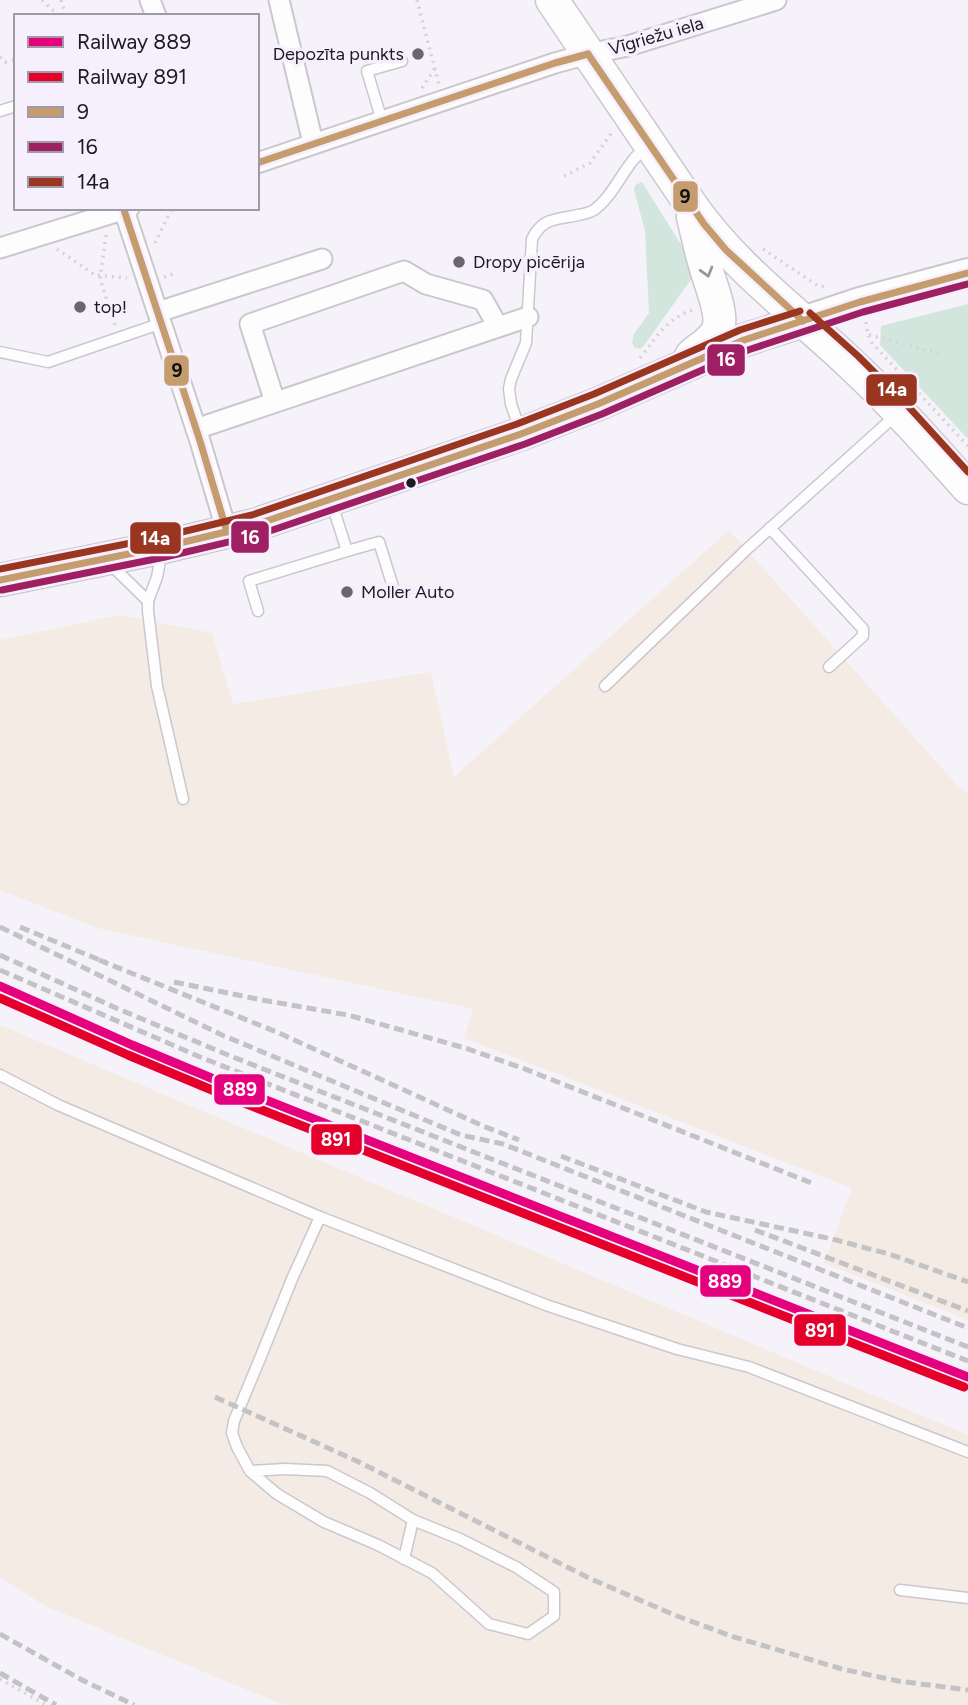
<svg xmlns="http://www.w3.org/2000/svg" width="968" height="1705" viewBox="0 0 968 1705" font-family="Figtree,sans-serif">
	<style>
		.industrial { fill: #f4ece4 }
		.green { fill: #d2e6dd }
		.lines { fill: none; stroke-linecap: round; stroke-linejoin: round }
		.service-casing { stroke: #cbc7ce; stroke-width: 13 }
		.minor-casing { stroke: #cbc7ce; stroke-width: 23 }
		.secondary-casing { stroke: #cbc7ce; stroke-width: 32 }
		.primary-casing { stroke: #cbc7ce; stroke-width: 35 }
		.path { stroke: #d5d3d6; stroke-width: 3.5; stroke-dasharray: 2 5; stroke-linecap: butt }
		.service { stroke: #fefdfe; stroke-width: 10 }
		.minor { stroke: #fefdfe; stroke-width: 19 }
		.secondary { stroke: #fefdfe; stroke-width: 28 }
		.primary { stroke: #fefdfe; stroke-width: 32 }
		.rail { stroke: #c3c2c4; stroke-width: 5; stroke-dasharray: 10 5; stroke-linecap: butt }
		.bus-1-casing { stroke: #f6effd; stroke-width: 12 }
		.bus-2-casing { stroke: #f6effd; stroke-width: 12 }
		.bus-3-casing { stroke: #f6effd; stroke-width: 12 }
		.bus-1 { stroke: #c59c6d; stroke-width: 7 }
		.bus-2 { stroke: #9e1f62; stroke-width: 7 }
		.bus-3 { stroke: #9a3520; stroke-width: 7 }
		.rail-1-casing { stroke: #f6effd; stroke-width: 14 }
		.rail-2-casing { stroke: #f6effd; stroke-width: 14 }
		.rail-1 { stroke: #e5007d; stroke-width: 9 }
		.rail-2 { stroke: #e4002b; stroke-width: 9 }
		.oneway { stroke: #99979a }
		.poi-dot { fill: #69666c; stroke: #f6effd; stroke-width: 2.5 }
		.bus-dot { fill: #1d1a20; stroke: #f6effd; stroke-width: 2.5 }
		.labels { text-anchor: middle; stroke-width: 7; stroke-linejoin: round; paint-order: stroke }
		.street-label { font-size: 18px; fill: #1d1a20; stroke: #f6effd }
		.poi-label { font-size: 18px; fill: #1d1a20; stroke: #f6effd; text-anchor: start }
		.line-badge { stroke: #f6effd; stroke-width: 2.5 }
		.badge-label { font-size: 19px; text-anchor: middle; font-weight: bold; fill: #fff }
		.pale-badge-label { font-size: 19px; text-anchor: middle; font-weight: bold; fill: #111 }
	</style>
	<rect width="100%" height="100%" fill="#f6f2fa"/>
	<g class="industrial">
		<polygon points="729,530 958,786 968,793 968,1320 824,1263 852,1188 464,1038 473,1009 97,928 0,890 0,640 119,615 212,633 233,704 431,672 454,777"/>
		<polygon points="0,1025 968,1435 968,1705 284,1705 47,1607 0,1577"/>
	</g>
	<g class="green">
		<polygon points="642,182 685,251 692,278 643,347 639,349 634,347 632,342 634,334 649,313 645,231 634,190 635,185"/>
		<polygon points="968,304 968,439 880,345 881,326"/>
	</g>
	<g class="lines">
		<defs>
			<g id="service">
				<polyline points="0,111 16,106"/>
				<polyline points="382,121 367,71 402,61"/>
				<polyline points="0,352 48,362 162,323"/>
				<path d="M520,430L511,404L509,389L511,379L526,343L532,239C543,217 556,220 578,215C584,214 589,213 594,210C615,195 624,164 647,146"/>
				<polyline points="770,528 863,629 863,636 829,667"/>
				<polyline points="162,551 157,577 148,601 148,611 157,686 183,799"/>
				<polyline points="347,551 379,542 394,590"/>
				<polyline points="111,565 148,601"/>
				<polyline points="258,611 249,581 347,551 332,504"/>
				<polyline points="605,686 746,550 896,415"/>
				<polyline points="0,1075 58,1105 320,1217 546,1305 677,1349 749,1367 968,1452"/>
				<polyline points="250,1471 285,1469 327,1471 370,1493 413,1520 460,1539 516,1567 554,1592 554,1616 528,1634 489,1624 432,1573 378,1545 324,1522 277,1494 250,1471 237,1447 232,1433 234,1421 261,1356 292,1279 320,1217"/>
				<polyline points="404,1559 413,1520"/>
				<polyline points="900,1590 968,1598"/>
			</g>
			<g id="minor">
				<polyline points="150,0 156,16"/>
				<polyline points="279,0 313,143"/>
				<polyline points="257,163 555,63 588,54 628,46 776,0"/>
				<polyline points="124,210 200,441 227,532"/>
				<polyline points="0,248 129,208"/>
				<polyline points="158,312 322,259"/>
				<polyline points="275,402 250,324 404,271 426,284 483,300 498,327"/>
				<polyline points="196,429 528,317"/>
			</g>
			<polyline id="secondary" points="803,321 860,302 968,273"/>
			<g id="primary">
				<path d="M552,0L691,205C734,267 796,312 850,363C892,402 930,445 968,488"/>
				<path d="M691,356C700,347 713,342 718,329C724,314 709,281 705,265C700,249 697,233 693,217"/>
				<polyline points="0,580 163,547 255,525 521,434 598,404 744,340 803,321"/>
			</g>
		</defs>
		<use href="#service" class="service-casing"/>
		<use href="#minor" class="minor-casing"/>
		<use href="#secondary" class="secondary-casing"/>
		<use href="#primary" class="primary-casing"/>
		<g class="path">
			<polyline points="42,0 59,16"/>
			<polyline points="61,0 66,16"/>
			<polyline points="417,0 439,85"/>
			<polyline points="0,57 5,62 16,60"/>
			<polyline points="422,88 435,68"/>
			<polyline points="564,176 590,163 613,131"/>
			<polyline points="106,235 100,279 115,325"/>
			<polyline points="155,243 172,208"/>
			<polyline points="57,249 95,275 127,278"/>
			<polyline points="763,249 818,286 828,287"/>
			<polyline points="164,277 176,273"/>
			<polyline points="866,322 868,335 872,343 968,446"/>
			<polyline points="869,335 942,354"/>
			<path d="M640,358C658,336 667,317 696,309"/>
			<polyline points="0,1679 46,1705"/>
		</g>
		<use href="#service" class="service"/>
		<use href="#minor" class="minor"/>
		<use href="#secondary" class="secondary"/>
		<use href="#primary" class="primary"/>
		<g class="rail">
			<polyline points="0,927 222,1035 461,1135 503,1144 968,1328"/>
			<polyline points="20,927 107,963"/>
			<polyline points="0,955 116,1008 228,1055 968,1347"/>
			<polyline points="99,960 279,1033 483,1126 519,1140"/>
			<polyline points="0,970 200,1057 968,1361"/>
			<polyline points="174,982 262,1000 348,1015 465,1048 525,1069 814,1184"/>
			<polyline points="561,1156 706,1212 832,1239 889,1254 968,1282"/>
			<polyline points="755,1230 968,1311"/>
			<polyline points="215,1397 359,1462 591,1579 677,1616 731,1636 842,1669 898,1681 968,1690"/>
			<polyline points="0,1634 82,1680 134,1705"/>
			<polyline points="0,1673 56,1705"/>
		</g>
		<defs>
			<g id="bus-1">
				<polyline points="588,54 704,224 726,250 803,321"/>
				<polyline points="257,163 555,63 588,54"/>
				<polyline points="124,210 200,441 227,532"/>
				<polyline points="0,580 163,547 255,525 521,434 598,404 744,340 860,302 968,273"/>
			</g>
			<polyline id="bus-2" points="2,590 165,557 258,535 525,444 602,414 748,350 863,312 968,284"/>
			<g id="bus-3">
				<polyline points="810,313 858,356 907,405 968,472"/>
				<polyline points="0,569 161,537 252,515 517,424 594,394 740,330 800,311"/>
			</g>
		</defs>
		<use href="#bus-1" class="bus-1-casing"/>
		<use href="#bus-2" class="bus-2-casing"/>
		<use href="#bus-3" class="bus-3-casing"/>
		<use href="#bus-1" class="bus-1"/>
		<use href="#bus-2" class="bus-2"/>
		<use href="#bus-3" class="bus-3"/>
		<defs>
			<polyline id="rail-1" points="0,986 132,1045 228,1085 968,1377"/>
			<polyline id="rail-2" points="0,998 128,1055 224,1095 964,1387"/>
		</defs>
		<use href="#rail-1" class="rail-1-casing"/>
		<use href="#rail-2" class="rail-2-casing"/>
		<use href="#rail-1" class="rail-1"/>
		<use href="#rail-2" class="rail-2"/>
	</g>
	<defs><path id="oneway-chevron" d="M-2-3.5L2.5 0L-2 3.5" fill="none" stroke-width="1.6" stroke-linecap="round" stroke-linejoin="round" transform="scale(1.75)"/></defs>
	<use class="oneway" href="#oneway-chevron" transform="translate(707 272) rotate(74)"/>
	<g class="poi-dot">
		<circle cx="418" cy="54" r="7"/>
		<circle cx="459" cy="262" r="7"/>
		<circle cx="80" cy="307" r="7"/>
		<circle cx="347" cy="592" r="7"/>
	</g>
	<circle class="bus-dot" cx="411" cy="483" r="6"/>
	<g class="labels">
		<g class="street-label">
			<text transform="translate(656 36) rotate(-16)" y="6">Vīgriežu iela</text>
		</g>
		<g class="poi-label">
			<text x="404" y="60" text-anchor="end">Depozīta punkts</text>
			<text x="473" y="268">Dropy picērija</text>
			<text x="94" y="313">top!</text>
			<text x="361" y="598">Moller Auto</text>
		</g>
	</g>
	<g class="line-badge">
		<rect x="672" y="180" width="27" height="33" rx="7" fill="#c59c6d"/>
		<rect x="706" y="343" width="40" height="34" rx="7" fill="#9e1f62"/>
		<rect x="163" y="354" width="27" height="33" rx="7" fill="#c59c6d"/>
		<rect x="865" y="373" width="53" height="34" rx="7" fill="#9a3520"/>
		<rect x="230" y="520" width="40" height="34" rx="7" fill="#9e1f62"/>
		<rect x="129" y="521" width="53" height="34" rx="7" fill="#9a3520"/>
		<rect x="213" y="1073" width="53" height="33" rx="7" fill="#e5007d"/>
		<rect x="310" y="1123" width="53" height="33" rx="7" fill="#e4002b"/>
		<rect x="699" y="1264" width="53" height="34" rx="7" fill="#e5007d"/>
		<rect x="793" y="1313" width="54" height="34" rx="7" fill="#e4002b"/>
	</g>
	<g class="badge-label">
		<text x="726" y="366">16</text>
		<text x="892" y="396">14a</text>
		<text x="250" y="544">16</text>
		<text x="155" y="545">14a</text>
		<text x="240" y="1096">889</text>
		<text x="336" y="1146">891</text>
		<text x="725" y="1288">889</text>
		<text x="820" y="1337">891</text>
	</g>
	<g class="pale-badge-label">
		<text x="685" y="203">9</text>
		<text x="177" y="377">9</text>
	</g>
	<rect x="14" y="14" width="245" height="196" fill="#f6effd" stroke="#9f9aa5" stroke-width="2"/>
	<rect x="28" y="37" width="35" height="10" fill="#e5007d" stroke="#9f9aa5" stroke-width="2"/>
	<text x="77" y="49" font-size="21" fill="#1d1a20">Railway 889</text>
	<rect x="28" y="72" width="35" height="10" fill="#e4002b" stroke="#9f9aa5" stroke-width="2"/>
	<text x="77" y="84" font-size="21" fill="#1d1a20">Railway 891</text>
	<rect x="28" y="107" width="35" height="10" fill="#c59c6d" stroke="#9f9aa5" stroke-width="2"/>
	<text x="77" y="119" font-size="21" fill="#1d1a20">9</text>
	<rect x="28" y="142" width="35" height="10" fill="#9e1f62" stroke="#9f9aa5" stroke-width="2"/>
	<text x="77" y="154" font-size="21" fill="#1d1a20">16</text>
	<rect x="28" y="177" width="35" height="10" fill="#9a3520" stroke="#9f9aa5" stroke-width="2"/>
	<text x="77" y="189" font-size="21" fill="#1d1a20">14a</text>
</svg>
